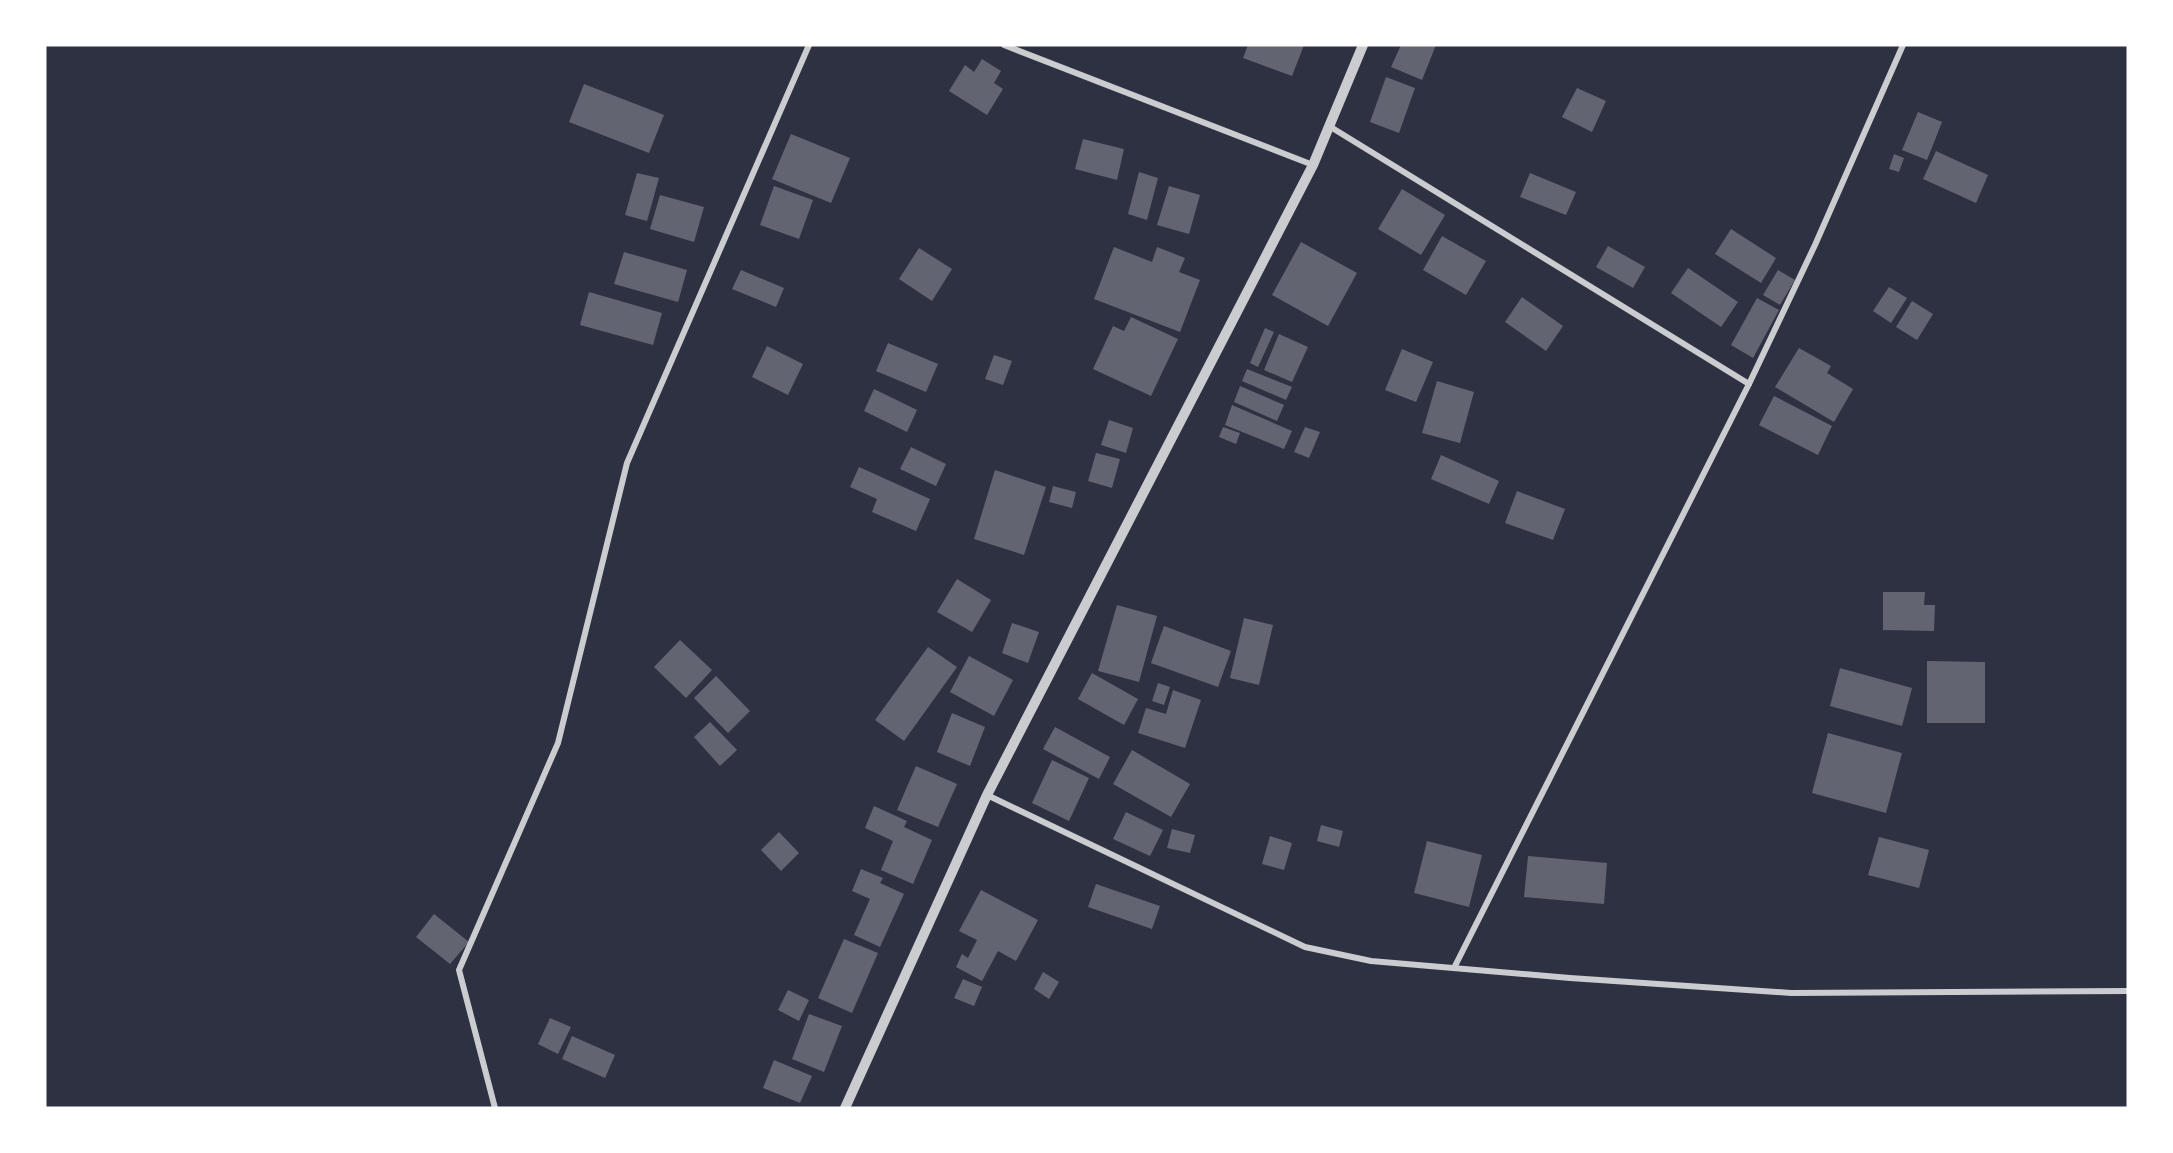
<svg xmlns="http://www.w3.org/2000/svg" width="2173" height="1153" viewBox="0 0 2173 1153" font-family="Overpass,sans-serif">
	<style>
		.building { fill: #626471 }
		.lines { fill: none; stroke-linecap: round; stroke-linejoin: round }
		.minor { stroke: #caccd0; stroke-width: 6 }
		.tertiary { stroke: #caccd0; stroke-width: 10 }
	</style>
	<rect width="100%" height="100%" fill="#2d3142"/>
	<g class="building">
		<polygon points="1248,45 1304,45 1292,76 1243,58"/>
		<polygon points="1401,45 1436,45 1422,80 1391,67"/>
		<polygon points="982,59 1001,71 994,83 1003,89 987,115 949,91 965,65 974,72"/>
		<polygon points="1386,77 1415,88 1399,133 1370,122"/>
		<polygon points="584,84 664,115 649,153 569,122"/>
		<polygon points="1577,88 1606,101 1592,132 1562,117"/>
		<polygon points="1918,112 1942,122 1927,160 1902,150"/>
		<polygon points="791,134 850,158 831,203 772,179"/>
		<polygon points="1083,139 1124,149 1117,180 1075,169"/>
		<polygon points="1936,151 1988,175 1976,203 1923,179"/>
		<polygon points="1894,154 1904,158 1899,172 1889,169"/>
		<polygon points="1139,172 1158,178 1147,220 1128,214"/>
		<polygon points="637,173 659,178 647,221 625,215"/>
		<polygon points="1530,173 1576,192 1566,215 1520,197"/>
		<polygon points="774,186 813,200 799,239 760,225"/>
		<polygon points="1169,186 1200,195 1189,234 1157,225"/>
		<polygon points="1402,189 1445,215 1421,255 1378,229"/>
		<polygon points="660,195 704,207 694,242 650,229"/>
		<polygon points="1731,229 1776,258 1761,283 1715,254"/>
		<polygon points="1442,236 1486,261 1466,295 1423,270"/>
		<polygon points="1301,242 1357,273 1328,326 1272,295"/>
		<polygon points="1608,246 1645,267 1633,288 1596,267"/>
		<polygon points="1114,247 1152,262 1157,247 1185,258 1179,272 1200,280 1180,332 1094,299"/>
		<polygon points="919,248 952,269 932,301 899,279"/>
		<polygon points="624,252 687,270 678,302 614,284"/>
		<polygon points="1688,268 1738,302 1721,327 1671,293"/>
		<polygon points="741,270 784,288 776,307 732,289"/>
		<polygon points="1778,270 1795,280 1780,305 1763,295"/>
		<polygon points="1889,287 1907,298 1891,323 1873,311"/>
		<polygon points="589,292 662,313 653,345 580,325"/>
		<polygon points="1522,297 1563,326 1546,351 1505,322"/>
		<polygon points="1757,298 1779,310 1753,358 1731,345"/>
		<polygon points="1912,301 1933,314 1917,340 1896,327"/>
		<polygon points="1131,317 1178,339 1151,396 1093,369 1113,326 1124,331"/>
		<polygon points="1265,328 1274,332 1258,367 1250,363"/>
		<polygon points="1279,334 1308,347 1292,382 1264,370"/>
		<polygon points="888,343 938,364 926,392 876,371"/>
		<polygon points="767,346 803,364 788,395 752,377"/>
		<polygon points="1799,348 1831,366 1827,373 1853,389 1834,422 1775,387"/>
		<polygon points="1402,349 1433,362 1416,402 1385,390"/>
		<polygon points="994,355 1012,361 1003,385 985,379"/>
		<polygon points="1247,369 1292,387 1286,400 1242,381"/>
		<polygon points="1437,381 1474,392 1460,443 1422,433"/>
		<polygon points="1240,386 1284,405 1277,421 1234,402"/>
		<polygon points="874,389 917,410 907,432 864,411"/>
		<polygon points="1774,396 1832,426 1818,455 1759,425"/>
		<polygon points="1232,405 1292,431 1284,449 1225,425"/>
		<polygon points="1109,420 1133,428 1126,453 1101,445"/>
		<polygon points="1223,427 1240,433 1236,444 1219,437"/>
		<polygon points="1305,427 1320,432 1309,458 1294,452"/>
		<polygon points="911,447 946,464 936,486 900,469"/>
		<polygon points="1096,453 1120,459 1112,488 1088,481"/>
		<polygon points="1441,455 1499,481 1489,504 1431,479"/>
		<polygon points="859,467 930,499 916,531 872,512 877,499 850,487"/>
		<polygon points="995,470 1046,487 1024,555 974,539"/>
		<polygon points="1053,486 1076,492 1072,508 1049,502"/>
		<polygon points="1517,491 1565,509 1553,540 1505,523"/>
		<polygon points="957,579 991,600 972,632 937,612"/>
		<polygon points="1883,592 1925,592 1924,605 1935,605 1934,631 1883,630"/>
		<polygon points="1117,605 1157,616 1139,682 1098,671"/>
		<polygon points="1244,618 1273,625 1259,685 1230,678"/>
		<polygon points="1012,623 1039,632 1028,663 1002,653"/>
		<polygon points="1164,626 1231,651 1218,687 1151,663"/>
		<polygon points="680,640 712,670 686,698 654,667"/>
		<polygon points="928,647 957,667 904,741 875,720"/>
		<polygon points="969,656 1013,680 994,716 950,692"/>
		<polygon points="1927,661 1985,662 1985,723 1927,723"/>
		<polygon points="1840,668 1912,688 1902,726 1830,706"/>
		<polygon points="1092,673 1138,699 1124,725 1078,699"/>
		<polygon points="716,676 750,711 728,733 694,698"/>
		<polygon points="1158,683 1170,687 1164,705 1152,701"/>
		<polygon points="1173,690 1201,700 1185,748 1138,733 1146,708 1166,714"/>
		<polygon points="952,713 985,727 970,766 937,752"/>
		<polygon points="710,722 737,750 720,766 694,737"/>
		<polygon points="1055,727 1110,757 1099,779 1043,749"/>
		<polygon points="1828,733 1902,753 1886,813 1812,793"/>
		<polygon points="1132,750 1190,784 1171,817 1113,784"/>
		<polygon points="1052,760 1089,778 1069,821 1032,803"/>
		<polygon points="916,766 957,784 938,827 897,810"/>
		<polygon points="874,806 907,821 904,827 932,840 913,884 881,870 893,841 865,828"/>
		<polygon points="1126,812 1163,830 1150,856 1113,839"/>
		<polygon points="1321,825 1343,831 1339,847 1317,841"/>
		<polygon points="1172,829 1195,835 1190,853 1167,848"/>
		<polygon points="779,832 799,853 781,871 761,850"/>
		<polygon points="1270,836 1292,843 1284,870 1262,864"/>
		<polygon points="1879,837 1929,850 1919,888 1868,875"/>
		<polygon points="1427,841 1482,855 1469,907 1414,893"/>
		<polygon points="1528,856 1607,863 1604,904 1524,897"/>
		<polygon points="861,869 883,878 880,883 904,894 880,947 854,935 870,899 852,891"/>
		<polygon points="1096,884 1160,906 1152,929 1088,907"/>
		<polygon points="981,890 1038,920 1016,961 998,951 982,981 956,967 962,954 968,958 977,940 959,931"/>
		<polygon points="434,914 469,942 450,964 416,937"/>
		<polygon points="844,939 878,953 852,1013 818,998"/>
		<polygon points="1043,972 1059,982 1049,999 1034,989"/>
		<polygon points="963,979 982,987 974,1006 954,998"/>
		<polygon points="788,990 809,1000 799,1021 778,1010"/>
		<polygon points="809,1014 842,1026 824,1072 792,1059"/>
		<polygon points="550,1018 571,1027 558,1054 538,1044"/>
		<polygon points="572,1036 615,1055 605,1078 562,1059"/>
		<polygon points="774,1060 812,1076 800,1103 763,1088"/>
	</g>
	<g class="lines">
		<g class="minor">
			<polyline points="1004,45 1313,165"/>
			<polyline points="1329,126 1749,384"/>
			<polyline points="987,795 1305,947 1371,961 1570,978 1791,993 2128,991"/>
			<polyline points="1454,968 1749,384 1815,245 1903,45"/>
			<polyline points="495,1108 459,970 558,743 627,463 809,45"/>
		</g>
		<polyline class="tertiary" points="845,1108 987,795 1313,165 1363,45"/>
	</g>
	<rect width="2173" height="1153" fill="none" stroke="#ffffff" stroke-width="93"/>
</svg>
